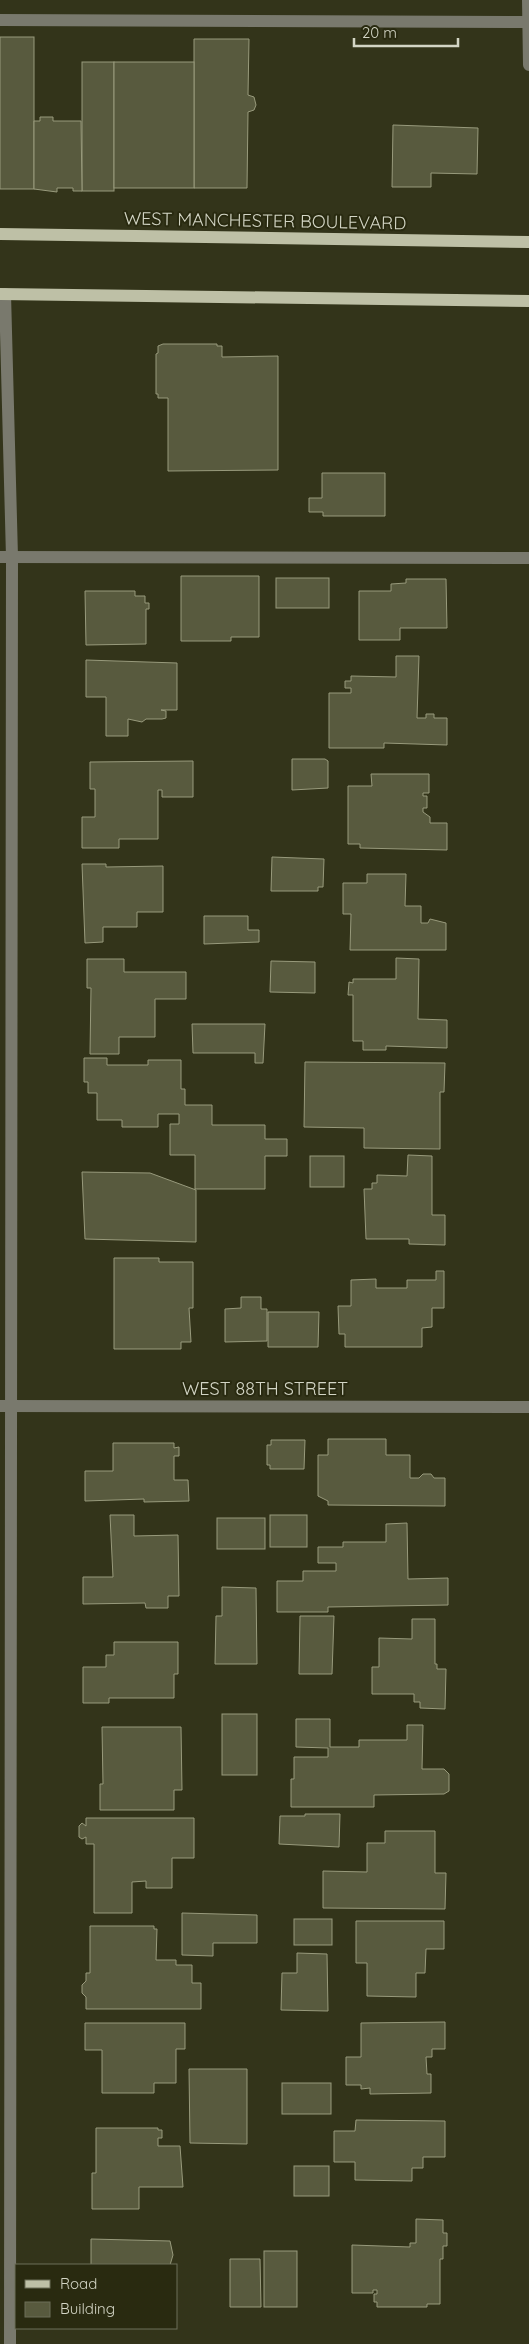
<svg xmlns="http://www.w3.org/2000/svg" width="529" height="2344" viewBox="0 0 529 2344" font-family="Quicksand,sans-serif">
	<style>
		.building { fill: #585a3e; stroke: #989a7c }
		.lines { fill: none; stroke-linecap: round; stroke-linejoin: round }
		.minor { stroke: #79796d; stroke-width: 12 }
		.major { stroke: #bec0a6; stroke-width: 12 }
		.labels { text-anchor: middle; stroke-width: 4; stroke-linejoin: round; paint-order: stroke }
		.street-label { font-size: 18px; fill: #d3d5c5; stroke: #292a10 }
	</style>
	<rect width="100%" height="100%" fill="#33341a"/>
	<g class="building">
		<rect x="0" y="37" width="34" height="152"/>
		<polygon points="194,39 249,39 248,95 254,97 256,105 254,110 248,112 247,188 194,188"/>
		<rect x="82" y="62" width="32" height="129"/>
		<rect x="114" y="62" width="80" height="126"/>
		<polygon points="40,117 53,117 53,121 81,121 82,191 73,191 73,188 57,188 57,192 34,189 34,121 40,121"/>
		<polygon points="393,125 478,128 477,174 431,173 431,187 392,187"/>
		<polygon points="163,344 217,344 217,346 222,346 222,357 278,356 278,470 168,471 168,398 158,398 158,394 156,394 156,354 158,353 158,346"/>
		<polygon points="322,473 385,473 385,516 323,516 323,512 309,512 309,498 322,498"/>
		<polygon points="181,576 259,576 259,637 231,637 231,641 181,641"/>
		<rect x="276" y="578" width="53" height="30"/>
		<polygon points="406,579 446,579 447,628 400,628 400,640 359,640 359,591 391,591 391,584 406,583"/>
		<polygon points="85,591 135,591 135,596 145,596 145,603 149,603 149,609 146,609 146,644 86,645"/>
		<polygon points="396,656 419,656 417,718 426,718 426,714 434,714 434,718 447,718 447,745 384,743 384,748 329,748 329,693 351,693 351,688 345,688 345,681 351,681 351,676 396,677"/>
		<polygon points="86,660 177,663 177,710 161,710 166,711 166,718 162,719 146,719 142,722 128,719 128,736 106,736 106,697 86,697"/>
		<polygon points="292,759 325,759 328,761 328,788 292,790"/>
		<polygon points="193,761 193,797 162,797 162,790 158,790 158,839 119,839 119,848 82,848 82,817 95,817 95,789 90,789 90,762"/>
		<polygon points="371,774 429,774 429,793 423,793 423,796 427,796 427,808 423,808 423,812 430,817 430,823 447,823 447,850 360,848 360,844 348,844 348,786 372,786"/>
		<polygon points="272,857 324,859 323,887 318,887 318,891 271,891"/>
		<polygon points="82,864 106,864 106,867 163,866 163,912 137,912 137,927 103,927 103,942 85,943"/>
		<polygon points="367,874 406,874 405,906 421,906 421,923 428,923 430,919 446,923 446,950 350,950 351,914 343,914 343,883 367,883"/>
		<polygon points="204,916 248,916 248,930 259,930 259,942 204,944"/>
		<polygon points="396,958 419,959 418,1019 447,1020 447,1048 386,1046 386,1050 363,1050 363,1041 353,1041 353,995 348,995 349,982 353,983 353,979 396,979"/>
		<polygon points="87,959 124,959 124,972 186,972 186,999 155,999 155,1037 119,1037 119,1054 90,1054 91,988 87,988"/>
		<polygon points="271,961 315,962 315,993 270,992"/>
		<polygon points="192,1024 265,1024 263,1063 255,1063 255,1053 193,1053"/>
		<polygon points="84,1058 107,1058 107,1065 148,1065 148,1060 181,1060 181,1089 185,1089 185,1105 212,1105 212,1125 265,1125 265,1139 287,1139 287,1156 265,1156 265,1189 195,1189 195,1155 170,1155 170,1124 179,1124 179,1114 158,1114 158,1127 122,1127 122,1120 97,1120 97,1093 88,1093 88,1082 84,1082"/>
		<polygon points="305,1062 445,1063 444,1092 440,1092 440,1149 364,1148 364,1128 304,1127"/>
		<polygon points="408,1155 432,1156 432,1215 445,1215 445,1245 409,1244 409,1239 366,1239 364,1189 372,1189 372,1183 377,1183 377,1175 407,1176"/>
		<rect x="310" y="1156" width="34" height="31"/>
		<polygon points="82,1172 150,1173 196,1190 196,1242 85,1239"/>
		<polygon points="114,1258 159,1258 159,1262 193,1262 193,1308 189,1308 191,1342 181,1342 181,1349 114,1349"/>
		<polygon points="436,1271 444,1271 444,1308 432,1308 432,1327 422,1328 422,1347 345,1347 345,1334 339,1334 338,1306 351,1306 351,1280 376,1279 376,1288 407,1288 407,1280 436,1280"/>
		<polygon points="241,1297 261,1297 261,1309 267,1309 267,1341 225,1342 225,1309 241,1308"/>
		<polygon points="268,1312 319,1312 318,1347 268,1347"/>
		<polygon points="328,1439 386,1439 386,1455 410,1455 410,1478 419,1478 423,1474 431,1474 434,1478 445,1478 445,1506 328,1505 328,1501 318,1496 318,1455 328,1455"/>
		<polygon points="271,1440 305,1440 304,1469 270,1469 270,1465 267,1465 267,1445 271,1445"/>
		<polygon points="113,1443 174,1443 174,1448 179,1447 179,1456 174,1456 174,1480 188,1480 189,1501 144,1502 144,1499 85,1501 85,1471 113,1471"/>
		<polygon points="110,1515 134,1515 134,1536 178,1535 179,1596 168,1596 168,1608 146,1608 145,1603 83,1604 83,1577 113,1577"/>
		<rect x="270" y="1515" width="37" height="32"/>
		<rect x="217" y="1518" width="48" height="31"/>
		<polygon points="407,1523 408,1579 448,1578 448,1605 328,1607 328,1612 277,1612 277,1581 303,1581 303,1571 336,1571 336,1563 318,1563 318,1547 343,1547 343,1542 386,1542 386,1524"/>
		<polygon points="222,1587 256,1588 257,1664 215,1664 216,1616 222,1616"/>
		<polygon points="300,1616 334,1616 332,1674 299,1674"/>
		<polygon points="412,1619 435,1619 435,1664 437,1664 437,1669 446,1669 445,1709 420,1708 420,1702 414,1702 414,1694 372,1694 372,1667 379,1667 379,1638 412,1639"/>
		<polygon points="114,1642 178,1642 178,1674 174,1674 174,1698 109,1698 109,1703 83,1703 83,1667 106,1667 106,1655 114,1655"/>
		<rect x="222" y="1714" width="35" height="61"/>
		<polygon points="296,1719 330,1719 330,1747 359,1747 359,1740 407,1740 407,1725 423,1725 422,1769 444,1769 449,1774 449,1791 444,1794 374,1795 374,1807 291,1807 291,1779 294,1779 294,1757 328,1757 328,1748 296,1747"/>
		<polygon points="102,1727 181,1727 182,1790 174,1790 174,1810 100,1810 100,1784 103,1784"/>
		<polygon points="305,1814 340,1814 339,1847 279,1844 280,1816 305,1816"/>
		<polygon points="86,1818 194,1818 194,1858 172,1858 172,1888 146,1888 146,1881 132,1882 132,1913 94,1913 94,1844 86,1844 86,1837 82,1839 79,1837 79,1826 82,1823 86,1826"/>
		<polygon points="385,1831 435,1831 435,1873 446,1873 445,1909 323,1908 323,1871 367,1872 367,1843 385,1843"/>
		<polygon points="182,1913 257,1915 257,1943 213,1943 213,1956 182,1955"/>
		<rect x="294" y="1919" width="38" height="26"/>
		<polygon points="356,1921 444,1921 444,1949 426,1949 425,1973 416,1973 416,1997 367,1996 367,1963 356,1963"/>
		<polygon points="90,1926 154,1926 154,1929 157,1929 156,1960 176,1960 176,1965 192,1965 192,1983 201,1983 201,2009 86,2009 86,1997 82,1993 82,1985 86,1981 86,1973 90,1973"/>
		<polygon points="297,1953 327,1954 328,2011 281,2010 282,1973 297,1973"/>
		<polygon points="445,2022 445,2049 432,2049 432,2057 426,2057 427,2074 431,2074 431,2093 370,2094 370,2088 361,2089 361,2085 346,2085 346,2057 361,2057 361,2023"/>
		<polygon points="85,2023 185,2023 185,2049 176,2049 176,2083 154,2083 154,2093 102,2093 102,2050 85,2050"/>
		<polygon points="189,2069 247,2069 247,2144 190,2143"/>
		<rect x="282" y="2083" width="49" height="31"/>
		<polygon points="356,2120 445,2121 445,2157 423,2157 423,2168 412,2168 412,2181 355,2180 355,2162 334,2162 334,2131 355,2131"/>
		<polygon points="96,2128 158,2128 158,2130 162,2130 162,2138 158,2138 158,2146 180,2146 183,2187 139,2187 139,2209 92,2209 92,2173 96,2173"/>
		<rect x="294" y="2166" width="35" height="30"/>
		<polygon points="416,2219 443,2220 443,2233 447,2233 447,2246 443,2246 443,2259 440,2259 440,2304 427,2304 427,2307 377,2307 377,2302 374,2302 374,2294 377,2294 377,2290 373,2290 373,2293 352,2293 352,2245 410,2247 410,2243 416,2243"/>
		<polygon points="91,2239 170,2241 173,2255 170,2265 91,2265"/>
		<rect x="264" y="2251" width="33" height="56"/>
		<polygon points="230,2259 260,2259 261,2307 230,2307"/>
	</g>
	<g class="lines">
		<g class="minor">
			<polyline points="528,0 529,65"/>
			<polyline points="0,20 529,22"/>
			<polyline points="5,294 12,557 10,2344"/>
			<polyline points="0,557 529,558"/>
			<polyline points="0,1406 529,1407"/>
		</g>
		<g class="major">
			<polyline points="0,234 529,242"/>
			<polyline points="0,294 529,301"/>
		</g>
	</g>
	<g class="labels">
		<g class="street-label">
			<text transform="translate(265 221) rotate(1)" y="6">WEST MANCHESTER BOULEVARD</text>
			<text x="265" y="1395">WEST 88TH STREET</text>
		</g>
	</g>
	<rect x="15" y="2264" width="162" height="65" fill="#292a10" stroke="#6d6e58"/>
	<rect x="25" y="2280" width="25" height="8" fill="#bec0a6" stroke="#6d6e58"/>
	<text x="60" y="2289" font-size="15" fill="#d3d5c5">Road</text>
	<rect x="25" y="2302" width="25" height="15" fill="#585a3e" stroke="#6d6e58"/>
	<text x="60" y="2314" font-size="15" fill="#d3d5c5">Building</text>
	<path d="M354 38v8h104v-8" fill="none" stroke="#d3d5c5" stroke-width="2.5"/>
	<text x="362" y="38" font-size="15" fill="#d3d5c5" stroke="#292a10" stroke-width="4" paint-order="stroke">20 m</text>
</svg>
